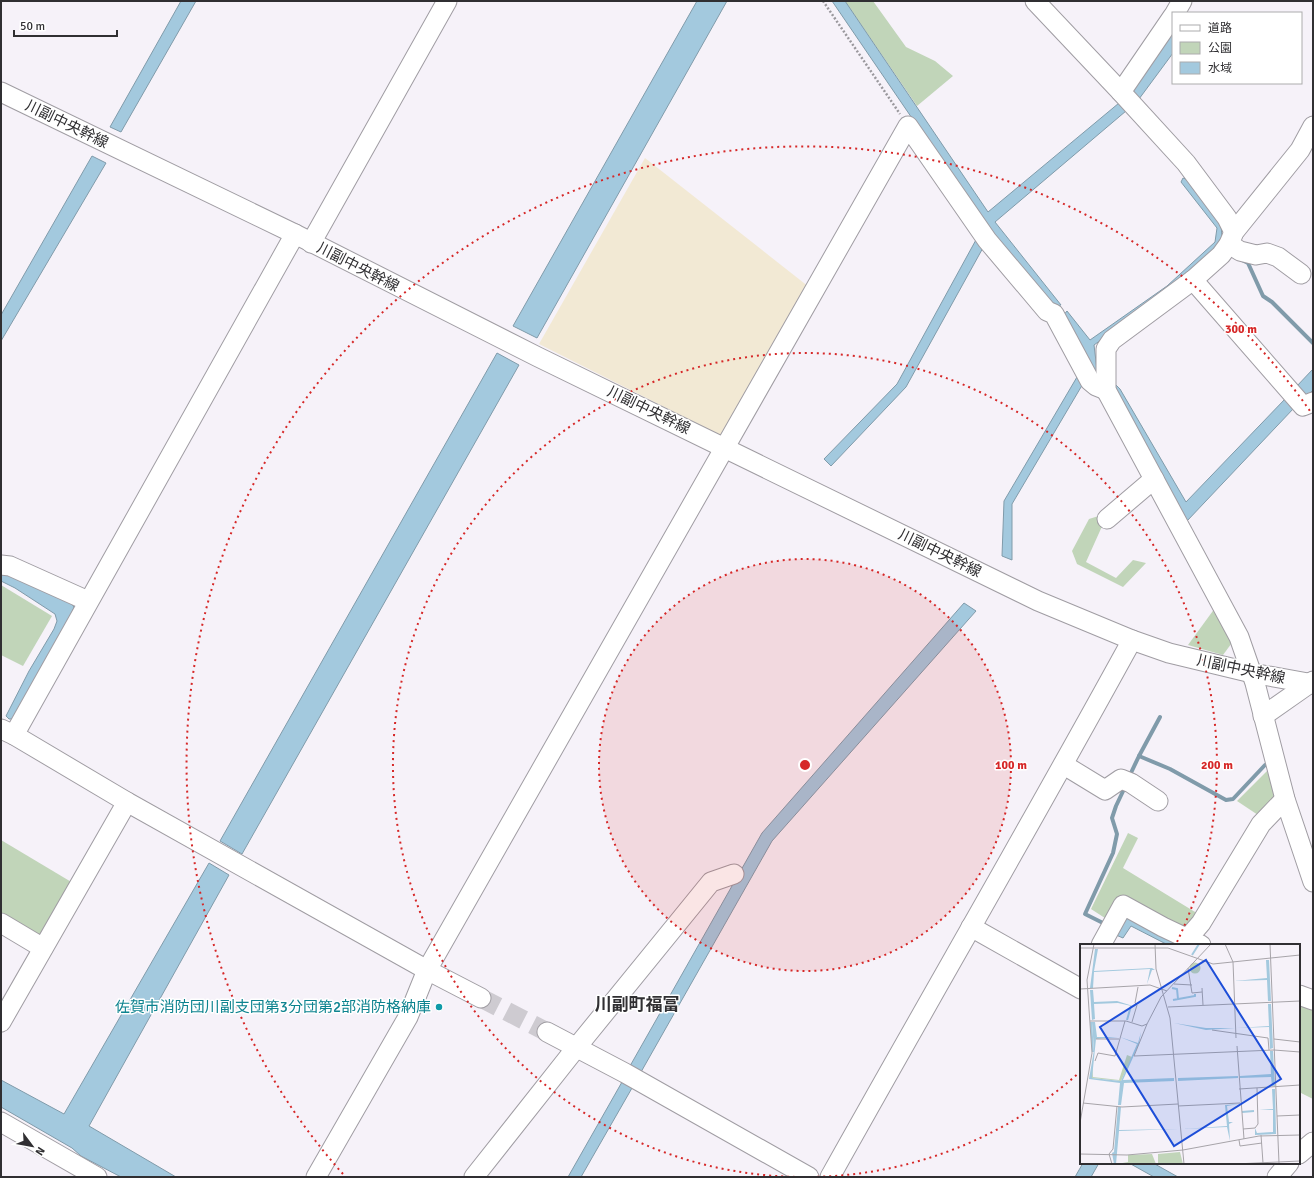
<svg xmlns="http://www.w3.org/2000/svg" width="1314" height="1178" viewBox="0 0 1314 1178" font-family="Signika,'Noto Sans JP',sans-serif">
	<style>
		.industrial { fill: #f2e9d4 }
		.green { fill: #c1d5b9 }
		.water { fill: #a3c9de; stroke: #809baa }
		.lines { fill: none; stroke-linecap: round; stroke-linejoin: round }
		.stream { stroke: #809baa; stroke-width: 4 }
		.minor-tunnel { stroke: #cecbd1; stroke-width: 19; stroke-dasharray: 19 10; stroke-linecap: butt }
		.minor-casing { stroke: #a09da3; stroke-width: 21 }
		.path { stroke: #9a989d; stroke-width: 2.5; stroke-dasharray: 2 2; stroke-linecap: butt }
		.minor { stroke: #fff; stroke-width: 19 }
		.ring { fill: none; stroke: #d62828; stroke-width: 2; stroke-dasharray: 2 4 }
		.culture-dot { fill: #0f9aa8; stroke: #fff; stroke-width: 1.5 }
		.labels { text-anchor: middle; stroke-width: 3; stroke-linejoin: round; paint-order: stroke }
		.street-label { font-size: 15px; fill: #302f32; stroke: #fff }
		.culture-label { font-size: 15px; fill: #0d838f; stroke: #fff; text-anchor: end }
		.quarter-label { font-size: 17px; font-weight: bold; fill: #302f32; stroke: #fff }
		.inset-river { fill: none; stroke: #a3c9de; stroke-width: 2 }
		.inset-road { fill: none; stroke: #a7a4a9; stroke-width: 1 }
		.view { fill: #1d4ed8; fill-opacity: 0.15; stroke: #1d4ed8; stroke-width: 2 }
		.inset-edge { fill: none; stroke: #302f32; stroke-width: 2 }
		.centre { fill: #d62828; stroke: #fff; stroke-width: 2 }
		.ring-label { font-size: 12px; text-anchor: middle; font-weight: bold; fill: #d62828; stroke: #fff; stroke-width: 3; stroke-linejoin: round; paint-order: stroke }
	</style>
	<rect width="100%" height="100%" fill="#f6f2f9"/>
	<polygon class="industrial" points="645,158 809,287 724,437 539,344"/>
	<g class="green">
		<polygon points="845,1 873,1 906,47 935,61 953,76 917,106"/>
		<polygon points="1108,513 1086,562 1116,578 1133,560 1146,563 1123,587 1077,564 1072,551 1089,519"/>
		<polygon points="1,585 52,616 23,666 1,655"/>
		<polygon points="1215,608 1234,640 1223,655 1188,645"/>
		<polygon points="1267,771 1276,797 1261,817 1237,801"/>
		<polygon points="1128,833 1138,838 1123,868 1200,915 1191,928 1108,920 1091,909"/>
		<polygon points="1,840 73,883 40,940 1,917"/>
		<polygon points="1299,999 1313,1006 1313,1099 1299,1092"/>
	</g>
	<g class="water">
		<polygon points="181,1 196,1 121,132 110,127"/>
		<polygon points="697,1 727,1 537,338 513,326"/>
		<polygon points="832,1 845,1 988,212 1119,103 1126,111 995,222 1061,305 1052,307 987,228"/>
		<polygon points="1173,30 1173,53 1139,99 1131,91"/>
		<polygon points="92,156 106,163 1,341 1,315"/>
		<polygon points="1183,178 1189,180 1221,222 1222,239 1220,247 1168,291 1094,345 1098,378 1062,317 1067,311 1090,340 1167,286 1215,242 1217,228 1181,182"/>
		<polygon points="977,238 984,246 906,387 831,466 824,459 897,384"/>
		<polygon points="497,353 519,365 242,854 220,841"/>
		<polygon points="1313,369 1313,390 1306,397 1296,387"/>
		<polygon points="1077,377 1084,382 1012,504 1012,560 1002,556 1004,501"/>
		<polygon points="1115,384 1120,389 1186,502 1285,399 1294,408 1187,521 1113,392"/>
		<polygon points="1,572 70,602 74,607 68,623 13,719 9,719 6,716 29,671 54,629 57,621 55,614 15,588 1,581"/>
		<polygon points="964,603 976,611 772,841 641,1072 630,1066 762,833"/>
		<polygon points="209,863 229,875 89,1126 176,1177 121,1177 81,1156 72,1148 1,1107 1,1080 64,1114"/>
		<polygon points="1127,916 1184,945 1168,945 1131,926 1123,938 1116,935"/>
		<polygon points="622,1082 632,1088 581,1177 568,1177"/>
		<polygon points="1083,1163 1099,1163 1091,1177 1075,1177"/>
		<polygon points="1129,1163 1153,1163 1178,1177 1154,1177"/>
	</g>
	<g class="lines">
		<g class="stream">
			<polyline points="1242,260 1248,263 1263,296 1272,302 1313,343"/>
			<polyline points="1139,756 1170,769 1226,800 1233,799 1265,765"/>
			<polyline points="1129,777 1139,756 1160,717"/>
			<polyline points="1103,923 1085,914 1113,853 1117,834 1112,818 1116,806 1125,787"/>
		</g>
		<polyline class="minor-tunnel" points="481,998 547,1032"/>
		<defs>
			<g id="minor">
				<polyline points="1035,1 1121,92 1186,163 1227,218 1234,232"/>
				<polyline points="1175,13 1182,1"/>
				<polyline points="1,92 295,234 538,357 1038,601 1132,640 1169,653 1252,673 1313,684"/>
				<polyline points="1121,92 1173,16"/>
				<polyline points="1313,126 1300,150 1234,232 1229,244 1221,255 1193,280 1112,340 1106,349 1106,390 1239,637 1255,683 1285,799 1313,882"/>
				<polyline points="311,243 447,1"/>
				<polyline points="1229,244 1240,251 1256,255 1267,253 1278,257 1301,274"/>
				<polyline points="1193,280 1303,406 1313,402"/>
				<polyline points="1107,519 1154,479"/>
				<polyline points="1,565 10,566 88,601"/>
				<polyline points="1263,716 1313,681"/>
				<polyline points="1,729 14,735 127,802 427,970 481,998"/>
				<polyline points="14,735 295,234"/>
				<polyline points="1064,765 1105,790 1121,779 1131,783 1158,801"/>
				<polyline points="1,923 43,948"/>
				<polyline points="971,927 1081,989"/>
				<polyline points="1188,938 1201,923 1261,824 1285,799"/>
				<polyline points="1101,945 1123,905 1163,927 1201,945"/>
				<polyline points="1299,995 1313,1000"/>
				<polyline points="1,1022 127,802"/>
				<polyline points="547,1032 625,1073 809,1177"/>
				<polyline points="1,1122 97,1177"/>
				<polyline points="1299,1154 1313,1142"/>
				<polyline points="316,1177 408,1017 427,970 908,126 987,240 1047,311 1054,314 1090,381 1096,386 1106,390"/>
				<polyline points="474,1177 576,1048 711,882 734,874"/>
				<path d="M830,1177C930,998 1033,821 1132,640"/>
				<polyline points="1277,1177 1289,1163"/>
			</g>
		</defs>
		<use href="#minor" class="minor-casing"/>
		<polyline class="path" points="823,1 900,114"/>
		<use href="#minor" class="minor"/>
	</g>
	<circle cx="805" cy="765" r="206" fill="#d62828" fill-opacity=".12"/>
	<g class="ring">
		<circle cx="805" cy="765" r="206"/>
		<path d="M1081 1071A412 412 0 0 1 809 1177M801 1177A412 412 0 1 1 1177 942"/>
		<path d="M343 1174A617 617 0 1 1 1310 411"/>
	</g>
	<circle class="culture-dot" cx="439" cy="1007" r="4"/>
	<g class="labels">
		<g class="street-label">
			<text transform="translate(67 124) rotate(26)" y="5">川副中央幹線</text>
			<text transform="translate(358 267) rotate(27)" y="5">川副中央幹線</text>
			<text transform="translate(649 410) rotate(26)" y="5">川副中央幹線</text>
			<text transform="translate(940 553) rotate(26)" y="5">川副中央幹線</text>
			<text transform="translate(1241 669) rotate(12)" y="5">川副中央幹線</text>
		</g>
		<g class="culture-label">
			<text x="431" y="1012">佐賀市消防団川副支団第3分団第2部消防格納庫</text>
		</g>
		<g class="quarter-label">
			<text x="637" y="1010">川副町福富</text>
		</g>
	</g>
	<g transform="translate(1080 944)">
		<rect width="220" height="220" fill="#f6f2f9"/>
		<path d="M109.5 24a5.5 5.5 0 1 1 11 0a5.5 5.5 0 1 1-11 0ZM47,111L52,113L41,137L12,134L13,117V133L39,136ZM100,208L103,220L78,219V210ZM72,210L76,220H37L48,218V211Z" fill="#c1d5b9"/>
		<path d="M15,5H18L14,27L72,24L75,26H72L67,40L70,25L14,28L13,44H10ZM186,16H189L191,57H188L187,36L154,37L187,34ZM10,46H13L14,58L37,57L56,63L38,59L14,60L15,75L12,76ZM188,60H191L193,104L190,105L189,83L157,84L189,82ZM12,78H15L17,93H38L16,95L12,134L41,137L57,100L40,93L58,99L61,88L59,100L43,136L94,134V137L44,139L41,161H38L40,139L9,135L14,106ZM94,79L126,84H155L126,86ZM190,107H193L195,142H192L191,133L160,134V132L191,130ZM158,132V134L98,137V134ZM192,145H195L196,190L175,191V184L177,189L193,188V166H179L193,165ZM159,160L147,162L149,178H153L149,180L150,197L147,183L103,185L147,182L145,161ZM38,163H41L39,186L99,185L39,187L36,220H34L32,209L34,208Z" fill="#a3c9de"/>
		<path class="inset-river" d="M112,11L119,0M92,44L97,45L98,55M93,56L115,52V50M47,76L51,62M11,78L13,108M162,168L174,167"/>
		<path class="inset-road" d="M75,0L76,25L90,74L104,220M131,0L81,53L67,80L54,112L194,106L220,108M145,0L153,18L156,94M190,0L197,172L220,171M0,4H88L133,20L220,11M108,24L112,49L122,48M94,40L112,41M122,44L123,61M0,45L70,41L87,47M88,63L220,57M10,77H46L62,82L67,80M52,78L57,61L55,59L58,43M132,86L188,94L189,106M16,95H39M194,95L220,98M157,102L164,195M15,117L18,109L35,112L45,77M159,145L220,141M3,159L42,163L98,160M98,162L160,159M197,172L199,219M0,179L12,109L7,36L14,0M163,185L175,184L178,180L177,144M181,191L183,219M159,196L160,202L182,199M0,210L47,211L103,206L179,192L220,191M32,220L29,210L33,205L37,162M155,220L220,217"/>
		<path class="view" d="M126,16L201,135L94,202L20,83Z"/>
		<rect width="220" height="220" class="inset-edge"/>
	</g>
	<circle cx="805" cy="765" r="6" class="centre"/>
	<g class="ring-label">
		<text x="1241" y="333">300 m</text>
		<text x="1011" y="769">100 m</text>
		<text x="1217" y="769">200 m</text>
	</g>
	<rect width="1314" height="1178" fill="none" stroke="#302f32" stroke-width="4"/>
	<rect x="1172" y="12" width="130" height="72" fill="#ffffff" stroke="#acacad"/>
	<rect x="1180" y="25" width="20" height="6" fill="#ffffff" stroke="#acacad"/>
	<text x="1208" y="32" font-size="12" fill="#302f32">道路</text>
	<rect x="1180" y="42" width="20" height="12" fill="#c1d5b9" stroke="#acacad"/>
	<text x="1208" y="52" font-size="12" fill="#302f32">公園</text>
	<rect x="1180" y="62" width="20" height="12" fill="#a3c9de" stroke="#acacad"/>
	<text x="1208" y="72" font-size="12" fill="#302f32">水域</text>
	<g transform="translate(32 1146) rotate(122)" stroke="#ffffff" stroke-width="3" paint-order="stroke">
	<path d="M0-3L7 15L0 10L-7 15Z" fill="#302f32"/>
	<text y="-6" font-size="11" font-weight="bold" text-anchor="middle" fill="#302f32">N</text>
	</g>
	<path d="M14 30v6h103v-6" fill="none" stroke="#302f32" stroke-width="2"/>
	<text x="20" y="30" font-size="12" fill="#302f32" stroke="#ffffff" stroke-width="3" paint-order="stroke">50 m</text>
</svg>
